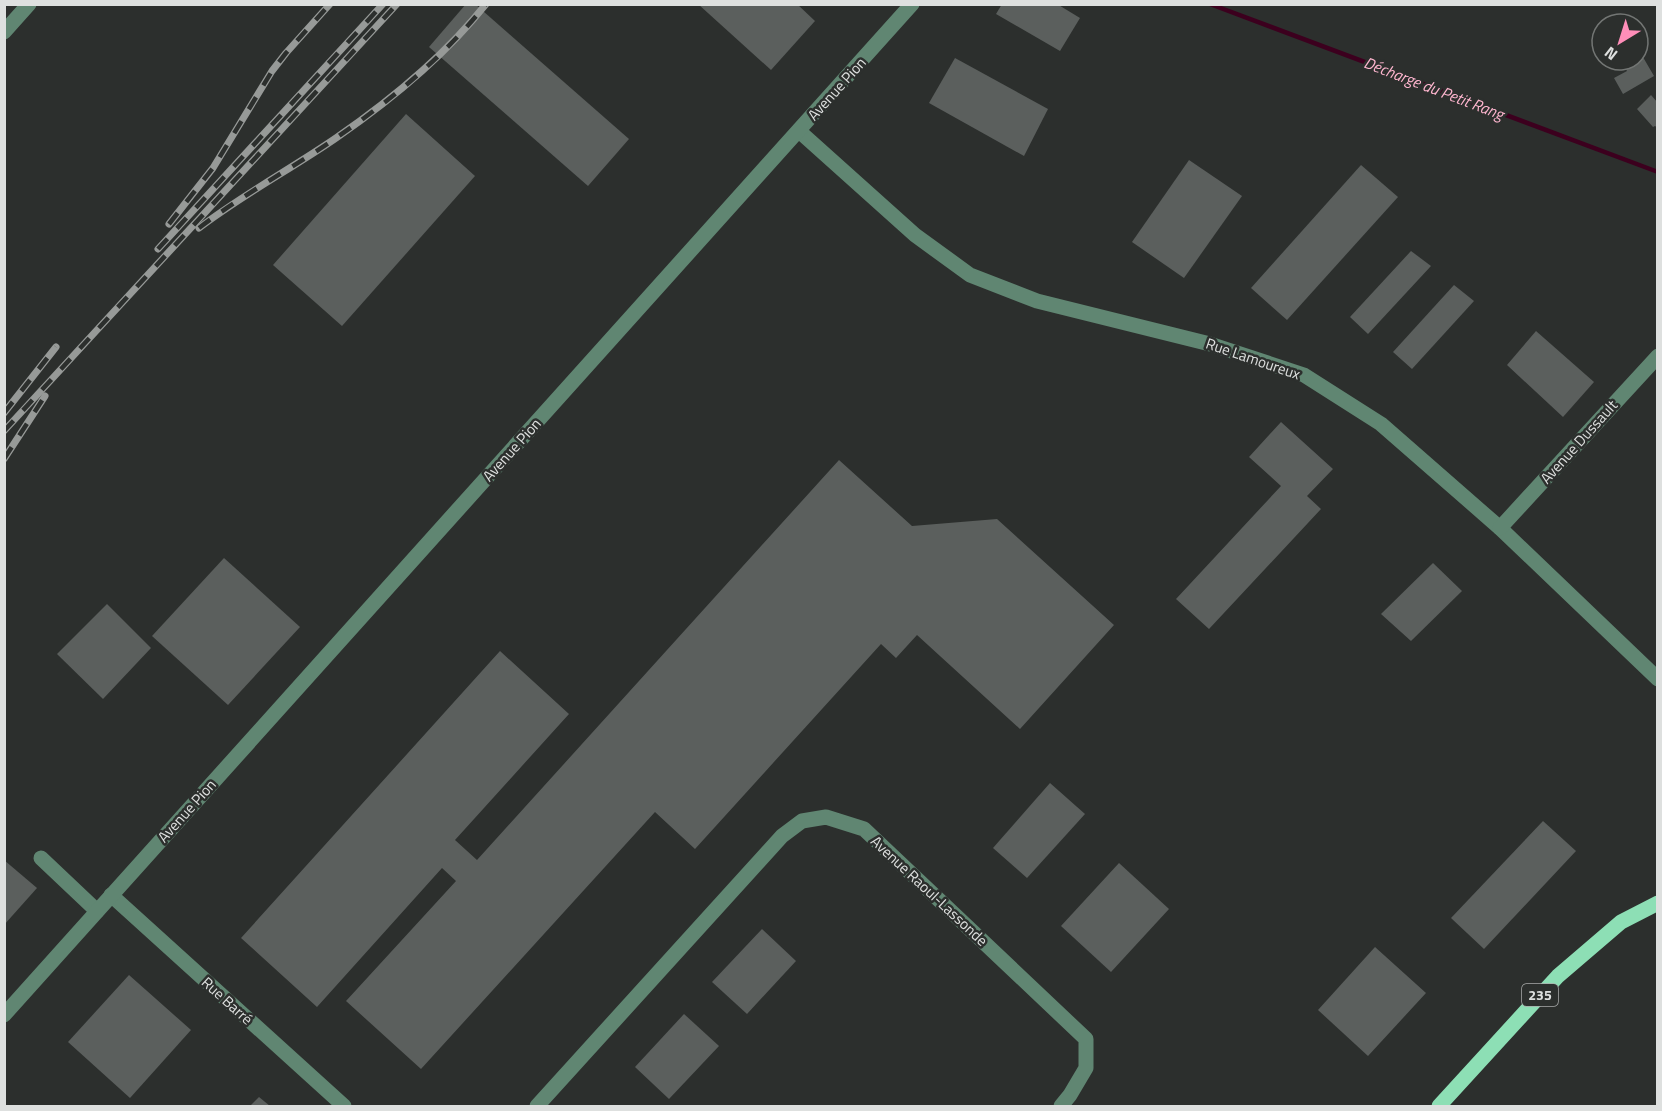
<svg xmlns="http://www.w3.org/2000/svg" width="1662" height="1111" viewBox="0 0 1662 1111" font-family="'Titillium Web',sans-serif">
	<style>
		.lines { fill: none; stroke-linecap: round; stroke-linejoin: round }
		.stream { stroke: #3c001e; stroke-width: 4.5 }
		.building { fill: #5b5f5d }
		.minor { stroke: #608672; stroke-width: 15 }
		.major { stroke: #8ddfb5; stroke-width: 15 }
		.rail-casing { stroke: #979a98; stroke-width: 7 }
		.rail { stroke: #2c2f2d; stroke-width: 4.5; stroke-dasharray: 14; stroke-linecap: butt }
		.labels { text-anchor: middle; stroke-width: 5; stroke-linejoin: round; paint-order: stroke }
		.shield { fill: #2c2f2d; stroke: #a9abaa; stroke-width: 1.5 }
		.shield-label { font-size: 14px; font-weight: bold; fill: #dee0df }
		.street-label { font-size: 15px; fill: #dee0df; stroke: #2c2f2d }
		.water-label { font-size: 16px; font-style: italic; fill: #fdb5ce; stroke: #2c2f2d }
	</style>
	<rect width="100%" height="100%" fill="#2c2f2d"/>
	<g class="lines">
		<polyline class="stream" points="1210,4 1658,172"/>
	</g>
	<g class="building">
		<polygon points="466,4 475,4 629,139 588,186 429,47"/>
		<polygon points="698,4 797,4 815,21 771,70"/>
		<polygon points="1002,4 1057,4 1080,18 1060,51 996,14"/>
		<polygon points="1640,52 1654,76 1623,94 1614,78 1627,71 1622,62 1626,60 1638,60 1638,53"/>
		<polygon points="955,58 1048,109 1024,156 929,103"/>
		<polygon points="1651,95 1658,103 1658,128 1655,126 1653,127 1637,109"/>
		<polygon points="406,114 475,176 342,326 273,265"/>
		<polygon points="1189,160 1242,196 1184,278 1132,242"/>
		<polygon points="1361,165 1398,197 1287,320 1251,288"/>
		<polygon points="1411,251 1431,266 1368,334 1350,317"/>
		<polygon points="1454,285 1474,301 1412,369 1393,352"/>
		<polygon points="1536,331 1594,382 1563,417 1507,365"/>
		<polygon points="1281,422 1333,469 1307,496 1321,509 1209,629 1176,599 1281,486 1249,457"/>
		<polygon points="839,460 912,526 997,519 1114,625 1020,729 917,635 896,658 881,644 695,849 655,812 421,1069 346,1001 456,881 442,868 317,1007 241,938 500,651 569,714 455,840 477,860"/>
		<polygon points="224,558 300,627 228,705 152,636"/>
		<polygon points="1433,563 1462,591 1411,641 1381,614"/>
		<polygon points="107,604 151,648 103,699 57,654"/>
		<polygon points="1050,783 1085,814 1027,878 993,848"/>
		<polygon points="1543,821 1576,851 1484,949 1451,918"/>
		<polygon points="4,860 37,888 4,925"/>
		<polygon points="1119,863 1169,909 1111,972 1061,926"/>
		<polygon points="762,929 796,961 747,1014 712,982"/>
		<polygon points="1375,947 1426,993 1368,1056 1318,1010"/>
		<polygon points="129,975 191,1030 130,1098 68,1042"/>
		<polygon points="684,1014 719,1046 669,1099 635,1067"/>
		<polygon points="259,1097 270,1106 250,1106"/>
	</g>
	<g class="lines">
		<g class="minor">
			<polyline points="4,32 29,4"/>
			<polyline points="799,131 915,235 970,275 1037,301 1210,344 1304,375 1381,424 1500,528 1658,679"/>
			<polyline points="1500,528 1658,356"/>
			<polyline points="41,858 97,911"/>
			<polyline points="111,895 344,1106"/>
			<polyline points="4,1015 912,4"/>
			<polyline points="537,1106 782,836 802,821 826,817 864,829 1086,1039 1086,1068 1070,1095 1061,1106"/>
		</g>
		<polyline class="major" points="1439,1106 1558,976 1621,922 1658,903"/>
		<defs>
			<g id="rail">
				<polyline points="169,224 213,168 272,71 286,53 330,4"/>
				<path d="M199,228C242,195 291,169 336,138C391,100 444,57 486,4"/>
				<polyline points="158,249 383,4"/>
				<polyline points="4,413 56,347"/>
				<polyline points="4,431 397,4"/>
				<polyline points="4,459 45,396"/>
			</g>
		</defs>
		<use href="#rail" class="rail-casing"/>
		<use href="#rail" class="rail"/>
	</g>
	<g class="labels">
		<rect class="shield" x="1522" y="984" width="36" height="22" rx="4.5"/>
		<g class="shield-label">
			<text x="1540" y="1000">235</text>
		</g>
		<g class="street-label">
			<text transform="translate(837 89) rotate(-48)" y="5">Avenue Pion</text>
			<text transform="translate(1253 359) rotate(19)" y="5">Rue Lamoureux</text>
			<text transform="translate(1579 442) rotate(-48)" y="5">Avenue Dussault</text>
			<text transform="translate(512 450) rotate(-48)" y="5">Avenue Pion</text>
			<text transform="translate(187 811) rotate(-48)" y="5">Avenue Pion</text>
			<text transform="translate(929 891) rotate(43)" y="5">Avenue Raoul-Lassonde</text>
			<text transform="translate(227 1001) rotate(42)" y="5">Rue Barré</text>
		</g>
		<g class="water-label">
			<text transform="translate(1434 88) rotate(21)" y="6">Décharge du Petit Rang</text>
		</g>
	</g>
	<rect width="1662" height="1111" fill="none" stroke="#dee0df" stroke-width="12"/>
	<g transform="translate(1620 42) rotate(218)"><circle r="28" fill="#2c2f2d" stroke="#737674" stroke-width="1.5"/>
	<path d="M0-4.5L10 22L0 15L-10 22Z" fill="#ff8eb9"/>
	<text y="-9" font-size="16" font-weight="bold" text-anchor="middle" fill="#dee0df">N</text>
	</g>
</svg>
